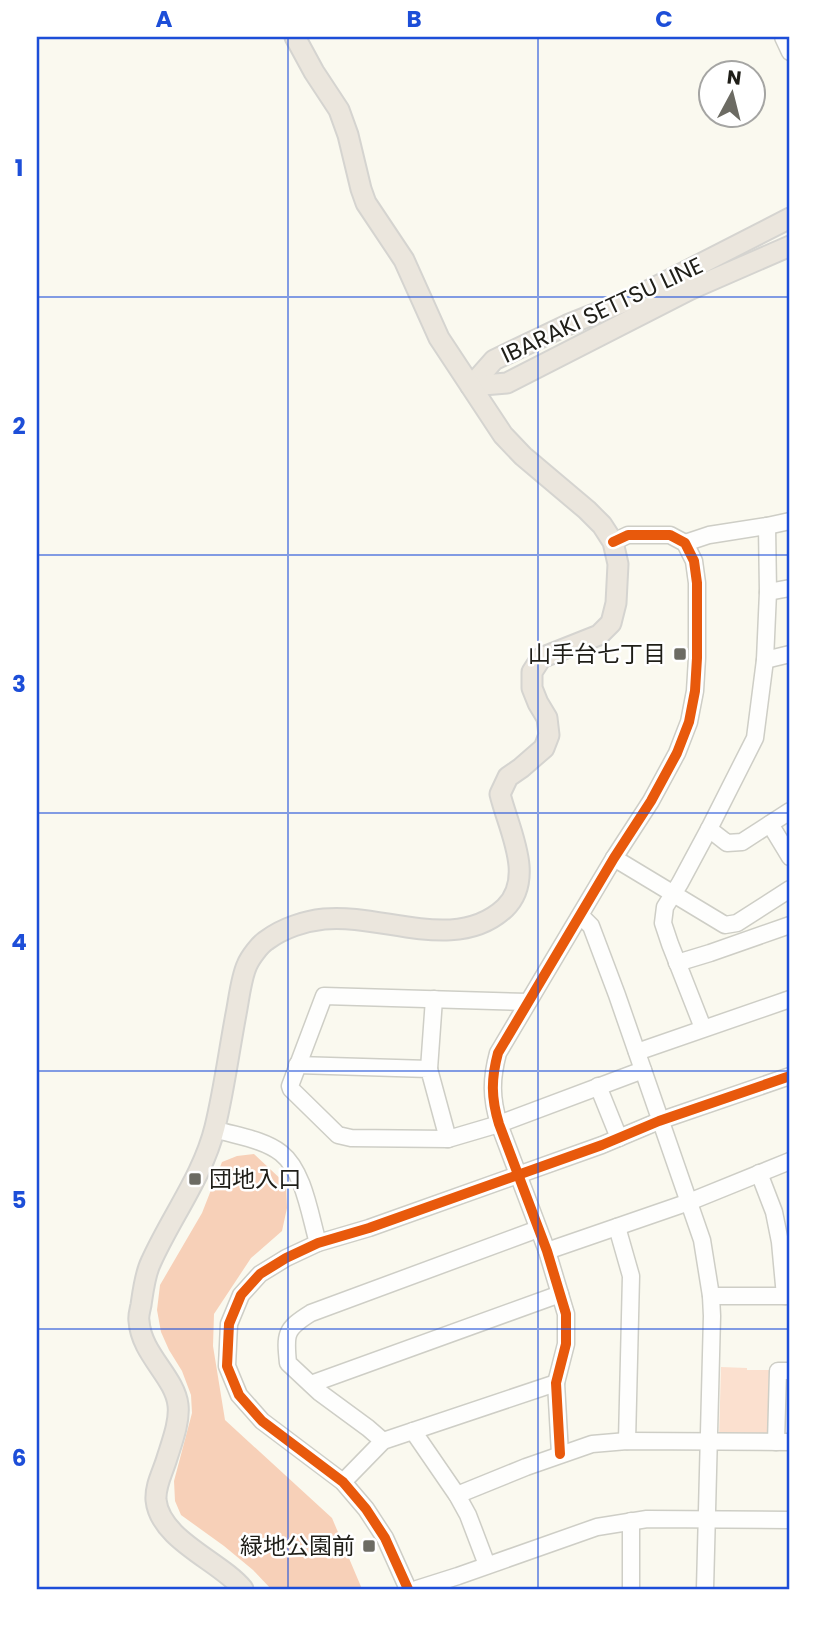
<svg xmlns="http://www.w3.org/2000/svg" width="827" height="1626" viewBox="0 0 827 1626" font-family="Poppins,'Noto Sans JP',sans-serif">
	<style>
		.green { fill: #fbe0cf }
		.forest { fill: #f7d0b8 }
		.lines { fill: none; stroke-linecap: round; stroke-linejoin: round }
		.minor-casing { stroke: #cecec6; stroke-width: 19 }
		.major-casing { stroke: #d5d4d0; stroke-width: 23 }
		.minor { stroke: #fefefd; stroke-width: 16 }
		.major { stroke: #ebe6dd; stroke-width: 19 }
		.cycleway-casing { stroke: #fff; stroke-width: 15 }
		.cycleway { stroke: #e8590c; stroke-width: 10 }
		.grid { fill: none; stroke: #1d4ed8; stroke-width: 2; stroke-opacity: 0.55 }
		.poi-dot { fill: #6c6b63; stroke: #fff; stroke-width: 2.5 }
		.labels { text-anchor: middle; stroke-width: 5; stroke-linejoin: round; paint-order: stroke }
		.street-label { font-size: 23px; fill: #1f1e18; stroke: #fff }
		.poi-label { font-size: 23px; fill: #1f1e18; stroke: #fff; text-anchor: end }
		.neatline { fill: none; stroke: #1d4ed8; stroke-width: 2.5 }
		.grid-label { font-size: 23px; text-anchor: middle; font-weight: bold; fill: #1d4ed8 }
	</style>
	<rect width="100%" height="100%" fill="#faf9ef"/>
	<polygon class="green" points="721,1367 747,1368 747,1370 773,1370 772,1439 719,1438"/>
	<polygon class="forest" points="254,1154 286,1184 287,1208 282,1231 251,1258 214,1314 213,1346 225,1420 332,1518 362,1589 271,1589 253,1570 224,1546 181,1515 175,1501 174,1481 192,1413 191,1395 182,1371 169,1350 161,1332 157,1310 160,1285 202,1213 222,1162 237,1156"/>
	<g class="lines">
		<defs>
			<g id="minor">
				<polyline points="783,37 790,52"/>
				<polyline points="685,543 709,535 767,526 790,521"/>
				<polyline points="768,592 790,588"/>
				<polyline points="765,660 790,654"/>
				<polyline points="770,824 790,857"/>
				<polyline points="709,829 727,843 742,842 790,811"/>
				<polyline points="614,858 725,925 737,923 790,889"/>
				<polyline points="581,916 591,926 617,995 702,1240 711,1296 712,1316 705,1589"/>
				<polyline points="677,963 710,953 790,925"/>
				<polyline points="528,1002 324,996 290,1086 291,1089 338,1135 351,1138 448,1139 499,1124 643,1070"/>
				<polyline points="703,1028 670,944 663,923 665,907 680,883 709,829 755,738 765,660 768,592 767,526"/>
				<polyline points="637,1052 790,999"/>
				<polyline points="297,1065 429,1069 448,1139"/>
				<polyline points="429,1069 434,999"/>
				<polyline points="598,1086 619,1138"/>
				<path d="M214,1129C236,1136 263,1139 281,1153C304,1171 310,1216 318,1243"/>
				<polyline points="759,1173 774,1212 780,1242 785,1296"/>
				<polyline points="617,1227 631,1276 627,1441"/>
				<polyline points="547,1251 689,1202 790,1161"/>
				<polyline points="711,1296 790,1296"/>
				<polyline points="311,1384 560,1294"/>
				<polyline points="413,1431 457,1495 468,1515 487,1565"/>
				<path d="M383,1441L368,1428L319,1392L288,1363C285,1334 285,1329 311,1313L538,1229"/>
				<polyline points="776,1442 778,1371 790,1371"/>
				<path d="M560,1454L556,1383L566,1344V1314L547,1251L499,1124C491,1098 491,1079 498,1053L614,858L651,801L677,753L689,722L695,691L697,658V583L694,561L685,543L670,535H628L613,542"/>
				<polyline points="343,1482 383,1441 556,1383"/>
				<polyline points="457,1495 526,1467 592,1444 627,1441 790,1442"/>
				<polyline points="631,1521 631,1589"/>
				<polyline points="408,1589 385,1538 366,1509 343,1482 262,1421 239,1395 227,1366 229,1324 241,1295 260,1274 286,1258 318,1243 369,1228 602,1145 659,1121 790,1076"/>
				<polyline points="417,1589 458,1576 597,1527 647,1519 790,1520"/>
			</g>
			<g id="major">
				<polyline points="471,386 494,360 567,325 632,299 790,218"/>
				<polyline points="471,386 507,383 689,290 790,246"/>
				<path d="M243,1589C220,1561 160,1540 156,1500C155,1485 163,1472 167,1458C172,1442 180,1421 178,1405C175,1377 141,1354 139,1321C138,1316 140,1310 141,1305C143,1291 145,1274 151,1262C171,1217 203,1176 215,1127C224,1090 229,1051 236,1014C239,999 241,978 247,965C250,958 260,944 267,940C283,928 305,921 324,919C382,913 456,954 505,908C536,878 508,828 500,794L508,777L521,768L544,748L549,735L547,718L538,703L532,688V672L541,658L599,635L611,623L616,603L618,564L613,542L602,525L587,510L523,456L503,435L439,338L404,260L366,203L361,189L348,135L339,110L314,72L295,37"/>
			</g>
		</defs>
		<use href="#minor" class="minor-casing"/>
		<use href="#major" class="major-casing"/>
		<use href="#minor" class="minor"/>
		<use href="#major" class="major"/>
		<defs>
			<g id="cycleway">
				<path d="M560,1454L556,1383L566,1344V1314L547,1251L499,1124C491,1098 491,1079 498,1053L614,858L651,801L677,753L689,722L695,691L697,658V583L694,561L685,543L670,535H628L613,542"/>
				<polyline points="408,1589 385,1538 366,1509 343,1482 262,1421 239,1395 227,1366 229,1324 241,1295 260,1274 286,1258 318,1243 369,1228 602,1145 659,1121 790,1076"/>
			</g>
		</defs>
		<use href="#cycleway" class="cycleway-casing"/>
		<use href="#cycleway" class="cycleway"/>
	</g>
	<path class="grid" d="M288,37V1589M538,37V1589M37,297H790M37,555H790M37,813H790M37,1071H790M37,1329H790"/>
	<g class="poi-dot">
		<rect x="673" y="647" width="14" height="14" rx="3.5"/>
		<rect x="188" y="1172" width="14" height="14" rx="3.5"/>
		<rect x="362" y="1539" width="14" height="14" rx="3.5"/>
	</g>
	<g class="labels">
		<g class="street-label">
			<text transform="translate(602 310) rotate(-25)" y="8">IBARAKI SETTSU LINE</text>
		</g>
		<g class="poi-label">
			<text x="666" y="662">山手台七丁目</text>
			<text x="209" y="1187" text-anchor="start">団地入口</text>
			<text x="355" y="1554">緑地公園前</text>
		</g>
	</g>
	<rect width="827" height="1626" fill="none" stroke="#ffffff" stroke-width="77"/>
	<g transform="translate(732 94) rotate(7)"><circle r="33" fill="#ffffff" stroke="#a5a5a3" stroke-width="2"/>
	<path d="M0-5L12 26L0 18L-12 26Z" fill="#6c6b63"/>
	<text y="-10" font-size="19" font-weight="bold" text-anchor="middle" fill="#1f1e18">N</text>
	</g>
	<rect x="38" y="38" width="750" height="1550" class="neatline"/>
	<g class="grid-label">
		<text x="164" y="27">A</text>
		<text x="414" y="27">B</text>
		<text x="664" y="27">C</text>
		<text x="19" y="176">1</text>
		<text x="19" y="434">2</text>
		<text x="19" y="692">3</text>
		<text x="19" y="950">4</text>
		<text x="19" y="1208">5</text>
		<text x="19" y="1466">6</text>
	</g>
</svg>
